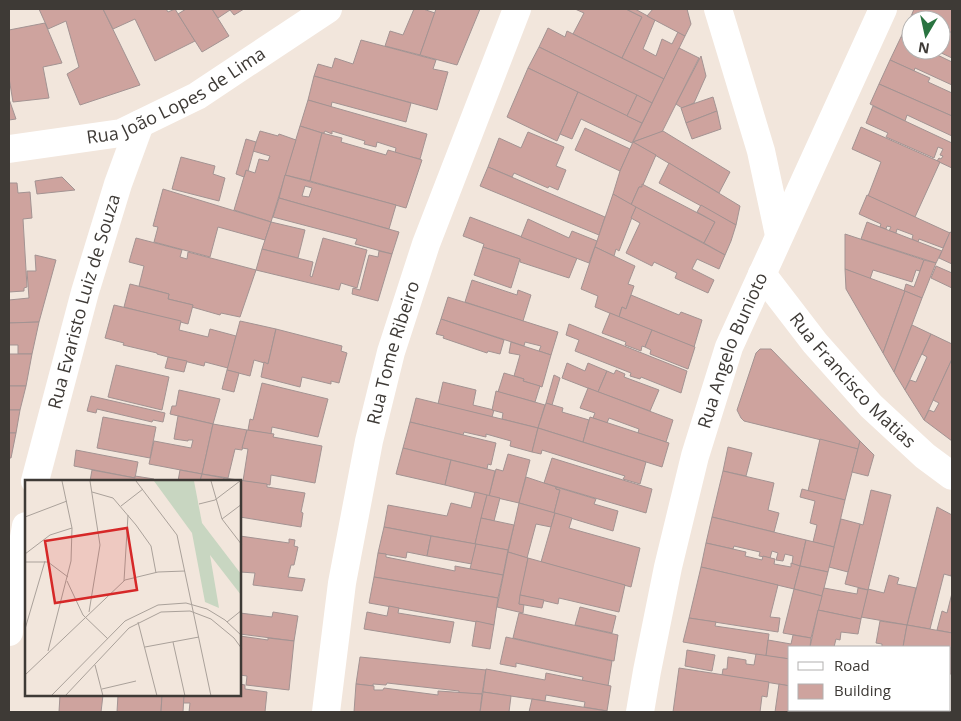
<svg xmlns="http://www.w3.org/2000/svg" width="961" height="721" viewBox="0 0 961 721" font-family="'Open Sans',sans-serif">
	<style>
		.building { fill: #cea39e; stroke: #a39392; fill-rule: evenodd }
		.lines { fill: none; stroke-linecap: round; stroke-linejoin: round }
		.minor { stroke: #fff; stroke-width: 28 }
		.labels { text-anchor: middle; stroke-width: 5; stroke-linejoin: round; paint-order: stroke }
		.street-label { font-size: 18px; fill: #3e3a36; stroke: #fff }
		.inset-road { fill: none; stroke: #aaa19a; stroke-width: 1 }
		.view { fill: #d62828; fill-opacity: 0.15; stroke: #d62828; stroke-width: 2.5 }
		.inset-edge { fill: none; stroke: #3e3a36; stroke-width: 2.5 }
	</style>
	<rect width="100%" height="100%" fill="#f2e6dc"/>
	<g class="building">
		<polygon points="39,9 103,9 140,85 80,105 67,74 79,67 66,21 48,29"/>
		<polygon points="103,9 166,9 168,12 175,9 195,41 155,61 135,19 113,29"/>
		<polygon points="186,9 212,9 229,36 202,52 178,14"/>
		<polygon points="212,9 244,9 234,15 230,10 218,18"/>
		<polygon points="414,9 423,9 435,13 420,55 385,46 390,31 403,35"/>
		<polygon points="436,9 480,9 457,65 420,55"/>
		<polygon points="575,9 626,9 642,17 622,58 573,34 584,13"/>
		<polygon points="626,9 635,9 655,20 643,49 656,56 662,39 672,44 678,32 685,36 664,79 622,58 642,17"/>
		<polygon points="653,9 687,9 691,24 685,36 647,16"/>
		<polygon points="914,9 952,9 952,33 941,27 941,20 925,20 912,14"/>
		<polygon points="912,14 915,16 913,19 916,20 911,20 911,42 901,37"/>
		<polygon points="45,23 62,63 43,67 49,98 13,102 9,78 9,30"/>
		<polygon points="941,27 952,33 952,58 935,50 941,50"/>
		<polygon points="548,28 565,37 567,31 664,79 652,103 539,47"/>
		<polygon points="901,37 911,42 911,50 919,54 921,50 927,50 952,62 952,85 915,68 914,71 890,60"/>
		<polygon points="361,40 436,60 433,69 448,72 437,110 314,76 318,64 332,68 335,58 353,64"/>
		<polygon points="539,47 637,95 627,116 528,68"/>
		<polygon points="679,48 699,58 662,132 633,142"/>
		<polygon points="701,56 706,76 694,103 682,108 676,104"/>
		<polygon points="890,60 930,78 928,82 952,93 952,116 879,84"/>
		<polygon points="528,68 578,92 557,141 507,117"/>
		<polygon points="314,76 411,103 406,122 332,102 331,107 308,100"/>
		<polygon points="879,84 952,116 952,136 907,115 905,121 870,104"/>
		<polygon points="578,92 642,123 632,143 581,119 572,139 560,134"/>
		<polygon points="637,95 652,103 642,123 627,116"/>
		<polygon points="713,97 717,111 686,123 681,108"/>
		<polygon points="9,99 16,119 9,120"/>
		<polygon points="308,100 427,134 420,159 395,153 396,148 377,142 376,147 364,144 365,141 332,131 332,134 325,131 324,133 322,133 300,126"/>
		<polygon points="873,106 952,143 952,168 937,161 939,158 941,159 943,156 940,155 943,149 938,147 934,158 886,137 888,133 866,123"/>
		<polygon points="717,111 721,129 692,139 686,123"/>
		<polygon points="300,126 322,133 310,181 285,175"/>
		<polygon points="861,127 940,162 915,217 868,196 881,162 852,149"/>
		<polygon points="585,128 630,149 620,171 575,150"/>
		<polygon points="260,131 278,136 279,134 296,140 271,222 234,210 246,170 255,173 259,159 268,161 270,156 253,151"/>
		<polygon points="663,131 730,172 719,193 633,142"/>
		<polygon points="528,132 564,147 556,166 566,170 558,190 549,186 548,188 514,173 512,177 488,167 499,138 521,148"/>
		<polygon points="322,133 342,138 341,142 386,155 388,150 422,160 406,208 310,181"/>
		<polygon points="246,139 256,142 248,171 246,170 244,177 236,174"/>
		<polygon points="633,142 656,155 642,187 639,187 631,205 613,194 620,171"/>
		<polygon points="181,157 215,166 213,174 225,178 219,201 172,189"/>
		<polygon points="669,163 740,206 736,225 659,183"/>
		<polygon points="488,167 605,217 599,235 480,186"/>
		<path d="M285,175L396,205L389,229L279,198ZM305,186L312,188L309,197L302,196Z"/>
		<polygon points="62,177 75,190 37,194 35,181"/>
		<polygon points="9,183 17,183 18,193 30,192 32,218 23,219 27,287 24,288 24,291 9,292"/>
		<polygon points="642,184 715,222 704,243 631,205 639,187 642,187"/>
		<polygon points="163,189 271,222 265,240 218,227 210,257 154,242 158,227 153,226"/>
		<polygon points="613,194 636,207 619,251 616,249 614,256 595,247"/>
		<polygon points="867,195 950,233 943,248 919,239 918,242 912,239 913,235 897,229 896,233 889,231 891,227 887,226 886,229 880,227 881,224 859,214"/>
		<polygon points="279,198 399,232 392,254 355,244 357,239 273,217"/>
		<polygon points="701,205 736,225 731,241 725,255 704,243 715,222 697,212"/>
		<polygon points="636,207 725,255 719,269 697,259 692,269 714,280 708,293 675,278 677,273 654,262 652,266 626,253 640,223 631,218"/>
		<polygon points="470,217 577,258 569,278 520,262 520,259 483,247 484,244 463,236"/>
		<polygon points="528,219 569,238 572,231 597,241 589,263 521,237"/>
		<polygon points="271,222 305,230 298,258 262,249"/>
		<polygon points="867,222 942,251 936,263 861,239"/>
		<polygon points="950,232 952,233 952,264 939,258"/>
		<polygon points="845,234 924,260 920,271 916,270 912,282 873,270 870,279 845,269"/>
		<polygon points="136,238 182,250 180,257 187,259 188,252 256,270 240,317 221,313 220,315 192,307 193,305 168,299 169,294 139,286 144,266 129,262"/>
		<polygon points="323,238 367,250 357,288 341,283 339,290 256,270 262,249 313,262 310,276 312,277"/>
		<polygon points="483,247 520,259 511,288 474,275"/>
		<polygon points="595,247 635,266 628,284 634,286 626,309 622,307 619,317 595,307 598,296 581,289"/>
		<polygon points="379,251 392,254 378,301 352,294 353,288 360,290 369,255 378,257"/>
		<polygon points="35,255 56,260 39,322 9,323 9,300 29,298 27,271 36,271"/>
		<polygon points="924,260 936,263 922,298 904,291 906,284 914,287"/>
		<polygon points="936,266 952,273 952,288 931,278"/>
		<polygon points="845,269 905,291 883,353 846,289"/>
		<polygon points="472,280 517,295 518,290 531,295 523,321 465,302"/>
		<polygon points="130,284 169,294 168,299 193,305 188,324 124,307"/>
		<polygon points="905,291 922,298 894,372 883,353"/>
		<polygon points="631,295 679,315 681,312 702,320 694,347 619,317 622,307 626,309"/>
		<polygon points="448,297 558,332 551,355 539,351 541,346 525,342 524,346 441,319"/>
		<polygon points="114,305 181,321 179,330 208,337 210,329 236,336 228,368 205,362 204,366 168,357 157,354 157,353 123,345 124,343 105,338"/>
		<polygon points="610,313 652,330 645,347 642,346 641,351 625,345 626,342 602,333"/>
		<polygon points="441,319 504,340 500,354 488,351 487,353 443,338 444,336 436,334"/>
		<polygon points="240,321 276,329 268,364 254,360 250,376 227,370"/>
		<polygon points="39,322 32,354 18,354 18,345 9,345 9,323"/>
		<polygon points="569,324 687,371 681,393 641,377 640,379 630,376 631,373 575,351 579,340 566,335"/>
		<polygon points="912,325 931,334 905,390 894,372"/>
		<polygon points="276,329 342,346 341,351 347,353 339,383 331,381 331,384 302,377 300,387 261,377 264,362 268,364"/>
		<polygon points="652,330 695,347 688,369 650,354 651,350 645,347"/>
		<polygon points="931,334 952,344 952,359 924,420 905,390 910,380 916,382 927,357 922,354"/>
		<polygon points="511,342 551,355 542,387 523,381 524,379 514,376 520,355 509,353"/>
		<polygon points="760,349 771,349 860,441 858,449 744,421 741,418 737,410 756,353"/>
		<polygon points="9,354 32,354 26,386 9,386"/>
		<polygon points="168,357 187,361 184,372 165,368"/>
		<polygon points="952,359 952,441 924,420 929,410 934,412 939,403 933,400"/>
		<polygon points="567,363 585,371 588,363 607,371 598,392 562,378"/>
		<polygon points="116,365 169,377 162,410 108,397"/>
		<polygon points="227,370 239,373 234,392 222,389"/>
		<polygon points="616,370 625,374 624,377 659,390 650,411 598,392 607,371 614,374"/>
		<polygon points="504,373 524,379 523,381 540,386 535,402 498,392"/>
		<polygon points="554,375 560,378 552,405 546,403"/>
		<polygon points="443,382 476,390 473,405 494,410 492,417 438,404"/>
		<polygon points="262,383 328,399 318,437 272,427 271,434 248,430 250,419 253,420"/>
		<polygon points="9,386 26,386 20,410 9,410"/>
		<polygon points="588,388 673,420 666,442 638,433 639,429 609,418 607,423 593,418 595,413 580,408"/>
		<polygon points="179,390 220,399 213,424 170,414 172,406 176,406"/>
		<polygon points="496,391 545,405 538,428 502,419 503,413 492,410"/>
		<polygon points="91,396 165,413 163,422 153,420 152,422 97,409 96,413 87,411"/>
		<polygon points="416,398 538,428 532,452 510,446 511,441 486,434 486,437 464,432 463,435 410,422"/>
		<polygon points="546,403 563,408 562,412 589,420 583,442 538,428"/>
		<polygon points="9,410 20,410 16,433 9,433"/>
		<polygon points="178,416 213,424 202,474 149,464 154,441 191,448 193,440 188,440 188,441 174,439"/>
		<polygon points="103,417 156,427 150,458 97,448"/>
		<polygon points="590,417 669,443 662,467 583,442"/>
		<polygon points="410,422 496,443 491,465 488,464 487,469 403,448"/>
		<polygon points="213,424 247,430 242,450 235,449 228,478 202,474"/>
		<polygon points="538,428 646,462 640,484 623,479 625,476 542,450 541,454 532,452"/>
		<polygon points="247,430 274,434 273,437 322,446 315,483 271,475 270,485 243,481 248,449 242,448"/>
		<polygon points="9,433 16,433 11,458 9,458"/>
		<polygon points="820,439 858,449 845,500 808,491"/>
		<polygon points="860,441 874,455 868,476 852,472"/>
		<polygon points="728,447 752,453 746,476 723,471"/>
		<polygon points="403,448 451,460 445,485 396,474"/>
		<polygon points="76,450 138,462 135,478 74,466"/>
		<polygon points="508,454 530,460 519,503 489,496 496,469 503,471"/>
		<polygon points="552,458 652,489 646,513 544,483"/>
		<polygon points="451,460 495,471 489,496 445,485"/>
		<polygon points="92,470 135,478 135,476 154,479 154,481 90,481"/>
		<polygon points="180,470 202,474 200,481 178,481"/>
		<polygon points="723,471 774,483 768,510 779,513 774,532 712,517"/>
		<polygon points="202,474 224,478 223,481 200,481"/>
		<polygon points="526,477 556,487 556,489 560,490 554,513 519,503"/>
		<polygon points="224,478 267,484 267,487 305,493 301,512 303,513 301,527 240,517 240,481 223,481"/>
		<polygon points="556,487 596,499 594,504 618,511 613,531 554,513 560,490 556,489"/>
		<polygon points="802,489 845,500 834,547 813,542 817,525 810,523 815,501 800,497"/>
		<polygon points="871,490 891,495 868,590 845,584 860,524 863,525"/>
		<polygon points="475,492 487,495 475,544 384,527 388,505 447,516 451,503 471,508"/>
		<polygon points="487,495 500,498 494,521 481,518"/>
		<polygon points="519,503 555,513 551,527 536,524 527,558 508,552"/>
		<polygon points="937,507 952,515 952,571 951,576 944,574 930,629 907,625"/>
		<polygon points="555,513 572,518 569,528 640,548 631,587 541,562"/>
		<polygon points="712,517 806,540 800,566 792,564 793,556 785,554 783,561 776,560 778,553 772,551 770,558 759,556 760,552 734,546 733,549 706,543"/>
		<polygon points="481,518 514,525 508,550 475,544"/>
		<polygon points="841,519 860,524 848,572 829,567"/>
		<polygon points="384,527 431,536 427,556 407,552 406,558 378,553"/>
		<polygon points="240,536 289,543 289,539 295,540 294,546 298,547 294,565 291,565 288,577 305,579 302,591 253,585 255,573 240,572"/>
		<polygon points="431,536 476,544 472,564 427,556"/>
		<polygon points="806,540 834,547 828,572 800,566"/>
		<polygon points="706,543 746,552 745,556 762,560 763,556 775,559 774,564 791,567 791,563 800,566 794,589 701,567"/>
		<polygon points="476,544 508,550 503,575 470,569"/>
		<polygon points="508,552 528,558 519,604 524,604 523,613 497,607"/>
		<polygon points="378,553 386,554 386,557 455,571 455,566 503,575 498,598 374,577"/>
		<polygon points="528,558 625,585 619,612 559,598 558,604 520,595"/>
		<polygon points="800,566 828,572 822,596 794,589"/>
		<polygon points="701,567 778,585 770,617 780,618 778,632 689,618"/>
		<polygon points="889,575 899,578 897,584 916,588 907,625 861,617 868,589 884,593"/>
		<polygon points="374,577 498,598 494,625 369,603"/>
		<polygon points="824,588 857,594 858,588 868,590 861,619 818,610"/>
		<polygon points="794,589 822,596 811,638 783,633"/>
		<polygon points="952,593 952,633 937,630 942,611 947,613"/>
		<polygon points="520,595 544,600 542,608 519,604"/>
		<polygon points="389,606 399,608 398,613 454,622 450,643 364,629 367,612 387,616"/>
		<polygon points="580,607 616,616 612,633 575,625"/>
		<polygon points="818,610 861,619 858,634 841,632 840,640 836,639 834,647 810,647"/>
		<polygon points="273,612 298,616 294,641 240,634 240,613 272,617"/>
		<polygon points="519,613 618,635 614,661 513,638"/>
		<polygon points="689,618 716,622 715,626 769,634 766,656 683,642"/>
		<polygon points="476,621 494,625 490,649 472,646"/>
		<polygon points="880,621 907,625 903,647 882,647 882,644 876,643"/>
		<polygon points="907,625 952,633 952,674 950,674 950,647 903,647"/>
		<polygon points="793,635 811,638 810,647 790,647 790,659 766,656 768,640 791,644"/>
		<polygon points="240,636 268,640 268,638 294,641 289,690 246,685 247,676 240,675"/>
		<polygon points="506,637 612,661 608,686 582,681 583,677 516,663 516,667 500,664"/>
		<polygon points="687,650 715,655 712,671 685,666"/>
		<polygon points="756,654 790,659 790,686 722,675 723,669 727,669 728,657 746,660 746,664 754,665"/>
		<polygon points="360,657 486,670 482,694 459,693 459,691 387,683 386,685 373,684 373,686 356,684"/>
		<polygon points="679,668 769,682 767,697 762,696 760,712 673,712"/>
		<polygon points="486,669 545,680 546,673 611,686 607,711 584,707 585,702 546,695 545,701 483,692"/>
		<polygon points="240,684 245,685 245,689 267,692 265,712 189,712 190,703 183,703 184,695 240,695"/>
		<polygon points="356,684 374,686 374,690 383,690 384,688 438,695 438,691 482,694 480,712 354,712"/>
		<polygon points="779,684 790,686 790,710 801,710 801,712 775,712"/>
		<polygon points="483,692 511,696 509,712 480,712"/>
		<polygon points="60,695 103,695 101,712 59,712"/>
		<polygon points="118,695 162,695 161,712 117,712"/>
		<polygon points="162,695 184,695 183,712 161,712"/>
		<polygon points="532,699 607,711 607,712 529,712"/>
		<polygon points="801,710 842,710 841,712 801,712"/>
	</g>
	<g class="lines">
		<g class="minor">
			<polyline points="718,9 761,151 779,235"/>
			<path id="s1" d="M9,149L121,133L197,96L328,9"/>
			<path id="s2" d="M762,274L815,343L871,406L925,456L952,476"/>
			<path id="s3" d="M35,481L85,292L118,184L140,124"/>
			<polyline points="9,632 9,623 26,526"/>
			<path id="s4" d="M326,712L342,583L369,441L391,352L426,244L517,9"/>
			<path id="s5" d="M640,712L647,671L668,567L695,456L729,347L883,9"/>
		</g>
	</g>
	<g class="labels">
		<g class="street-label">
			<text dy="6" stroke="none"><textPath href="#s1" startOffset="178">Rua João Lopes de Lima</textPath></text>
			<text dy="6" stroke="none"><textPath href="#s3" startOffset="186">Rua Evaristo Luiz de Souza</textPath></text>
			<text dy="6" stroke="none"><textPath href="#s5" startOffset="374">Rua Angelo Bunioto</textPath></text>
			<text dy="6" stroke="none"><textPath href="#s4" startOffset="366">Rua Tome Ribeiro</textPath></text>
			<text dy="6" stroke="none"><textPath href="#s2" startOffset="140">Rua Francisco Matias</textPath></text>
		</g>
	</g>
	<g transform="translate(25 480)">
		<rect width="216" height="216" fill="#f2e6dc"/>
		<path d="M129,1H169L177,43L216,94V115L185,75L194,128L180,122L167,53Z" fill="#c8d6c1"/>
		<path class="inset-road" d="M111,1L152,55L186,216M186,1L197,39L217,65M67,12L88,18L111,45L126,66L131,93M174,24L190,20L215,1M96,26L118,9M0,37L42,21M197,39L217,24M0,74L25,55L47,48M0,82H23L43,97M42,101L58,135L83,159M99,101L103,35M64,132L75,65L65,1M113,142L132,216M202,142L217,130M0,149L20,81M148,162L160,216M120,167L174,157M23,171L46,81L47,48L37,1M70,185L78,216M0,195L100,100L133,92L160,91M77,209L111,201M26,216L100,141L133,125L161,123L182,129L200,140L217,156M40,216L104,148L136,132L165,131L186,139L209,158L217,169"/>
		<path class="view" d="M102,48L112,110L30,123L20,61Z"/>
		<rect width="216" height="216" class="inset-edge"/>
	</g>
	<rect width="961" height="721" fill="none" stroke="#3e3a36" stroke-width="20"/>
	<rect x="788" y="646" width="162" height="65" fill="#ffffff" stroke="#b2b0af"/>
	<rect x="798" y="662" width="25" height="8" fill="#ffffff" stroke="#b2b0af"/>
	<text x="834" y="671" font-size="15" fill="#3e3a36">Road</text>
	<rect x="798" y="684" width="25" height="15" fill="#cea39e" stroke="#b2b0af"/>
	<text x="834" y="696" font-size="15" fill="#3e3a36">Building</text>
	<g transform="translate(926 35) rotate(189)"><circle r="24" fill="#ffffff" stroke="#b2b0af"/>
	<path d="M0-4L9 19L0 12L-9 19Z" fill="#2a7441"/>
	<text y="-8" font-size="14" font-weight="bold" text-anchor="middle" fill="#3e3a36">N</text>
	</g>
</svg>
